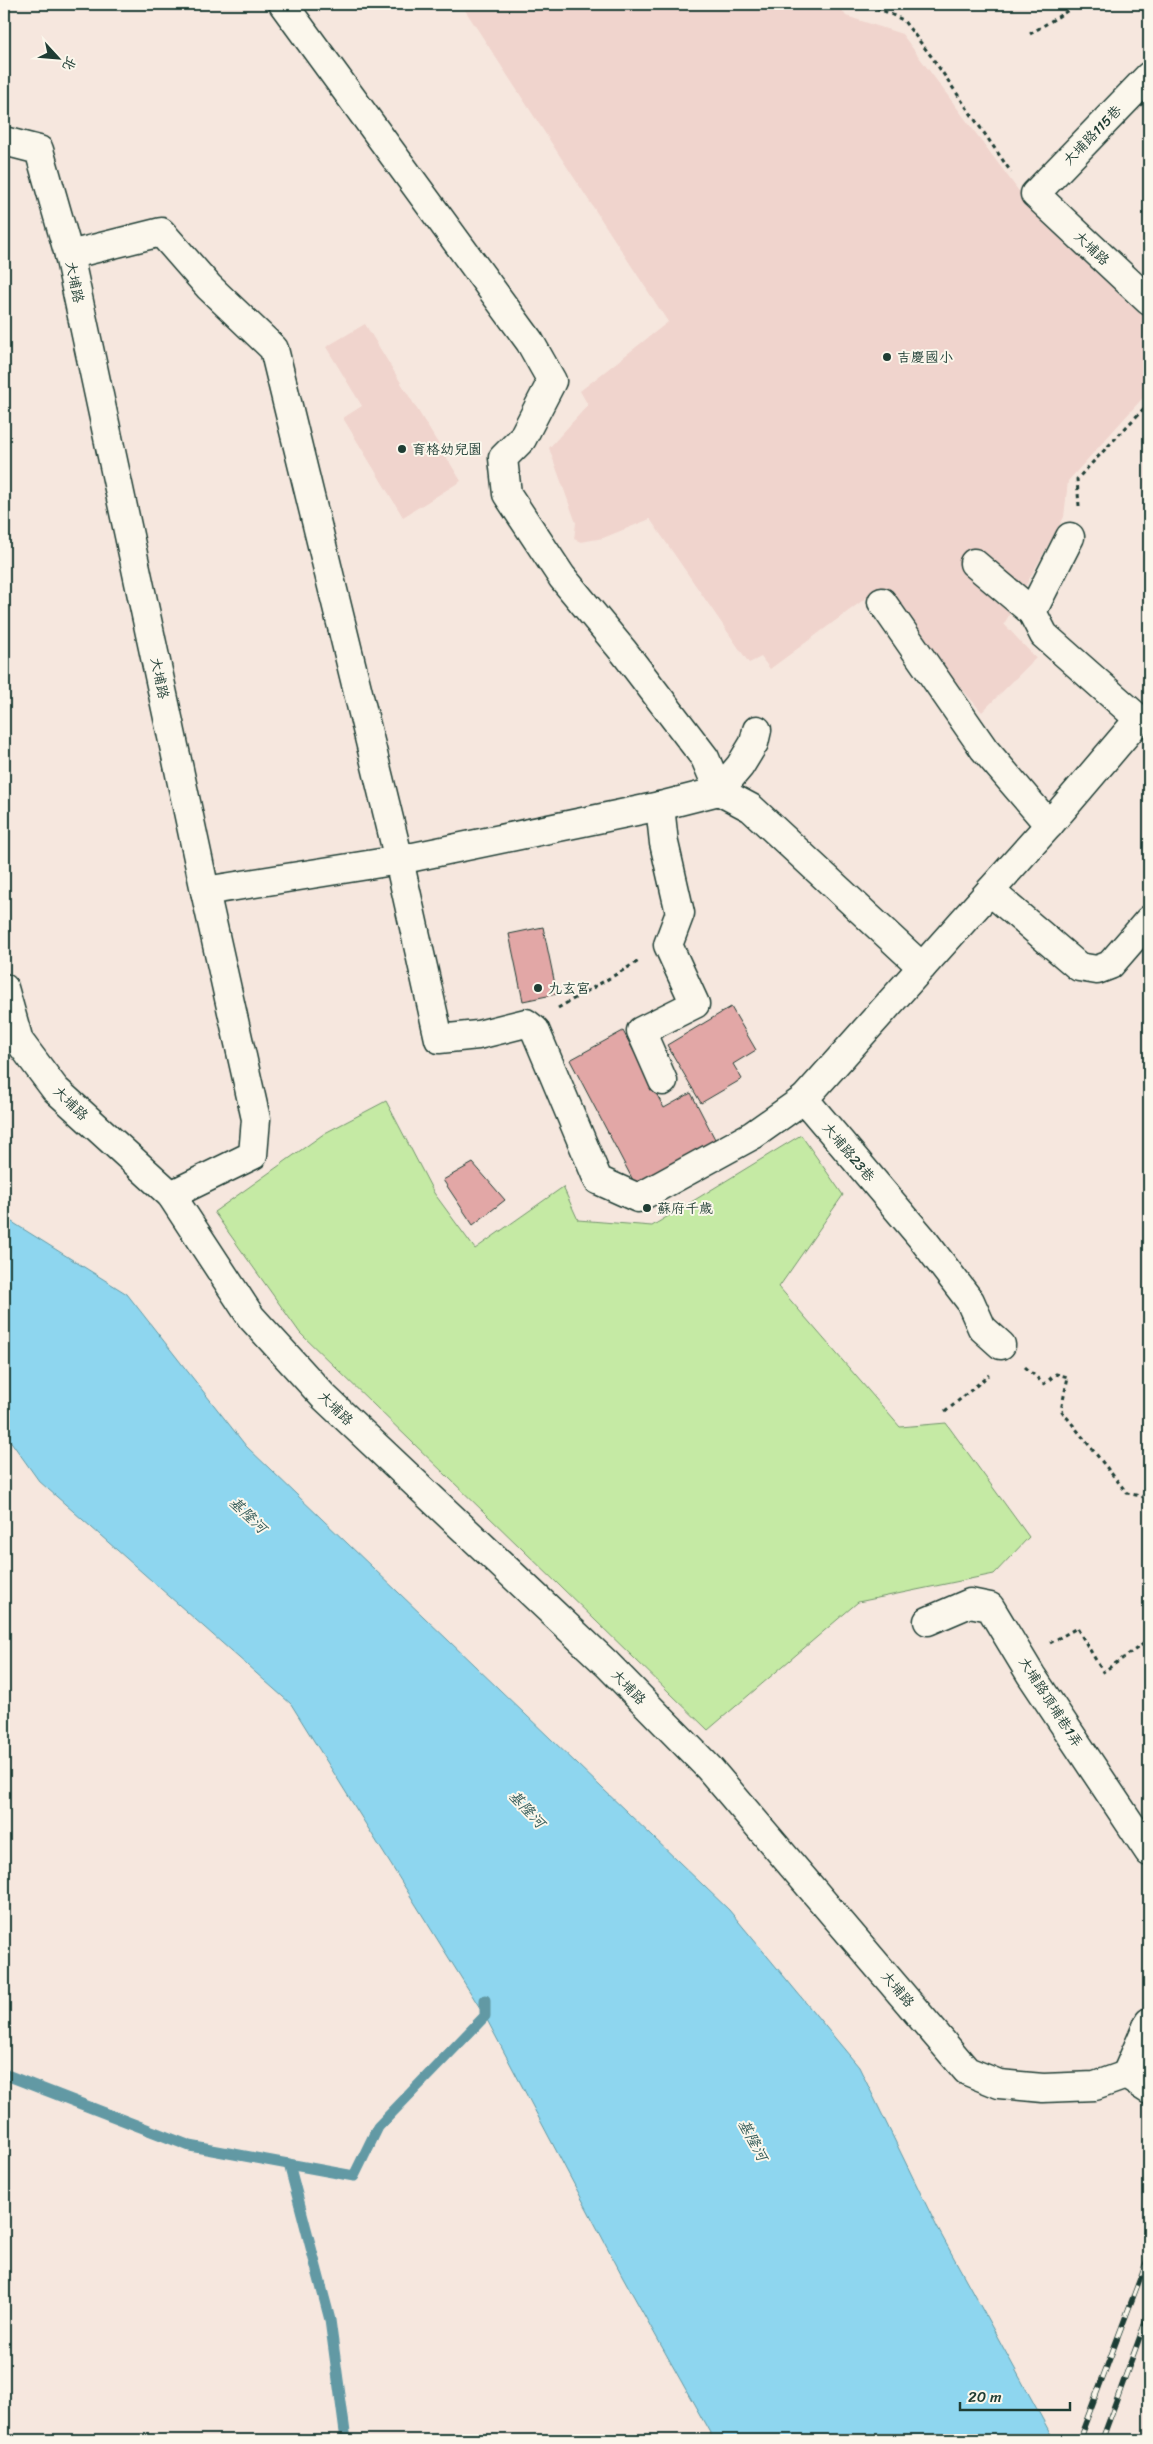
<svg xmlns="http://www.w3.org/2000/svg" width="1153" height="2444" viewBox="0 0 1153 2444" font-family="Sriracha,'LXGW WenKai TC',sans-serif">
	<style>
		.built { fill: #f0d4cd }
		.grass { fill: #c5eaa4; stroke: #72946c }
		.water { fill: #8ed6ef; stroke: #6299a4 }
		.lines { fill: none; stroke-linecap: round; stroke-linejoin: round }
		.stream { stroke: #6299a4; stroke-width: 11 }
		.building { fill: #e2a7a6; stroke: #1f3d34 }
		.minor-casing { stroke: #1f3d34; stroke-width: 31 }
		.path { stroke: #1f3d34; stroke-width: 3; stroke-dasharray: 4 4; stroke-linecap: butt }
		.minor { stroke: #fbf7ec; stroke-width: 28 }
		.rail-casing { stroke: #1f3d34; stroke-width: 5.5 }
		.rail { stroke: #fbf7ec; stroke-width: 4; stroke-dasharray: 11; stroke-linecap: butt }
		.poi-dot { fill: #1f3d34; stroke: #fbf7ec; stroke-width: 2 }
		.labels { text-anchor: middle; stroke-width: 4; stroke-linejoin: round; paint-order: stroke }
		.street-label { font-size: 14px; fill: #1f3d34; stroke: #fbf7ec }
		.poi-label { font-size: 14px; fill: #1f3d34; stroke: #fbf7ec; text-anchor: start }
		.water-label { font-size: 15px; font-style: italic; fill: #355c59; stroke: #fbf7ec }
	</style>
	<rect width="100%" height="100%" fill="#f6e7de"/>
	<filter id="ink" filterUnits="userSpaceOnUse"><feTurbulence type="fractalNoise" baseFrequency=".02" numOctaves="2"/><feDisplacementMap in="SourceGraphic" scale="10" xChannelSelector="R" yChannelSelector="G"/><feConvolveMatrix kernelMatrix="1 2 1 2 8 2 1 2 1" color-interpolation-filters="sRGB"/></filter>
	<g filter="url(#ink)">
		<g class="built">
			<polygon points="461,4 838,4 846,16 902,34 1018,190 1149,314 1149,391 1068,481 1064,517 1004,624 1036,658 982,712 935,659 881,587 770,669 761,657 749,663 650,519 603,538 581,542 574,539 576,523 549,448 588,405 580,391 668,322"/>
			<polygon points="365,324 461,481 403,517 343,418 362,406 326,347"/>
		</g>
		<polygon class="grass" points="386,1101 434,1193 475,1249 563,1187 578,1220 652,1226 801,1135 843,1195 779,1287 900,1427 946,1423 1029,1537 994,1574 858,1602 708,1730 300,1333 214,1212 325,1133"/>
		<polygon class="water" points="4,1217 127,1294 246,1446 729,1910 859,2067 937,2227 1054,2440 714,2440 623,2277 485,2016 291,1704 39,1481 4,1432"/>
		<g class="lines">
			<g class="stream">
				<polyline points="4,2074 190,2146 354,2176 378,2127 485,2016 485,2000"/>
				<polyline points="289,2164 330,2320 346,2440"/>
			</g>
		</g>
		<g class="building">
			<polygon points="543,927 557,994 523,1001 509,934"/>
			<polygon points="731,1007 756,1050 733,1064 742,1079 701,1103 667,1045"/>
			<polygon points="623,1031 664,1108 691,1093 716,1141 635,1184 570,1060"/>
			<polygon points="473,1163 505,1200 473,1225 443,1180"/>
		</g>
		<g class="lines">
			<defs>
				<g id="minor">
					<polyline points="283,4 530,342 552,381 522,439 503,458 507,494 562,577 624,652 705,758 719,791 751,808 922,967 1049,825 1139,719"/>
					<polyline points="1149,76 1035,194 1149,301"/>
					<polyline points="4,141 39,150 69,255 205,891 256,1119 253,1155 171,1195"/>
					<polyline points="69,255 161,232 209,287 274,349 399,860 439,1039 478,1035 526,1023 535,1030 598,1180 638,1198 753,1135 804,1099"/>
					<polyline points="1070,537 1032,612 1044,635 1139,719"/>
					<polyline points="974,563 1032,612"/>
					<polyline points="882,602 984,749 1049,825"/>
					<polyline points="660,806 664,843 680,913 668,945 695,1004 641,1031 663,1081"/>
					<polyline points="205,891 399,860 660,806 719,791 740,766 754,743 757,730"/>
					<polyline points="990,891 1079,967 1097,970 1110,965 1149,920"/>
					<polyline points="922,967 804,1099 921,1237 970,1301 982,1328 1001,1345"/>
					<polyline points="4,988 19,1041 55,1089 171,1195 251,1317 323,1396 607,1664 709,1768 967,2071 999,2084 1043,2088 1095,2086 1126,2075 1149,2090"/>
					<polyline points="928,1621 970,1603 990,1607 1031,1675 1149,1852"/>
					<polyline points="1126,2075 1149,2022"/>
				</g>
			</defs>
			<use href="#minor" class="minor-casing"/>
			<g class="path">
				<polyline points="869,4 903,20 931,56 1011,172"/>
				<polyline points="1030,34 1072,8 1074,4"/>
				<polyline points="1079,506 1077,479 1149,403"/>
				<polyline points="558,1008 639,961"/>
				<polyline points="1025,1367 1044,1384 1056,1374 1068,1377 1061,1410 1127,1493 1149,1498"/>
				<polyline points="945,1412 989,1375"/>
				<polyline points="1050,1643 1077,1628 1103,1672 1149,1640"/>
			</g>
			<use href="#minor" class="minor"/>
			<defs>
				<g id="rail">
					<polyline points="1079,2440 1149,2255"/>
					<polyline points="1102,2440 1149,2312"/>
				</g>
			</defs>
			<use href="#rail" class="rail-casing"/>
			<use href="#rail" class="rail"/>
		</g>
	</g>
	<g class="poi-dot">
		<circle cx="887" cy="357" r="5"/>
		<circle cx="402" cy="449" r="5"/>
		<circle cx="538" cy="988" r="5"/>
		<circle cx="647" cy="1208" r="5"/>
	</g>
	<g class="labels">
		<g class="street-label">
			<text transform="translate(1092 135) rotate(-46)" y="5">大埔路115巷</text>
			<text transform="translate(1092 248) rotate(43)" y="5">大埔路</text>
			<text transform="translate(75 282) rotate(78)" y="5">大埔路</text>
			<text transform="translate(160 678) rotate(78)" y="5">大埔路</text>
			<text transform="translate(71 1103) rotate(44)" y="5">大埔路</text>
			<text transform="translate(849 1152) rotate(50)" y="5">大埔路23巷</text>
			<text transform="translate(336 1408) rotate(44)" y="5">大埔路</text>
			<text transform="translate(629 1687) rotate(46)" y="5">大埔路</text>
			<text transform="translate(1051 1702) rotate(57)" y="5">大埔路頂埔巷1弄</text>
			<text transform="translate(898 1989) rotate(50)" y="5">大埔路</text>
		</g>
		<g class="poi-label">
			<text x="897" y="362">吉慶國小</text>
			<text x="412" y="454">育格幼兒園</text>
			<text x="548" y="993">九玄宮</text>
			<text x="657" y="1213">蘇府千歲</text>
		</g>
		<g class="water-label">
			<text transform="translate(248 1515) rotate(44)" y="5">基隆河</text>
			<text transform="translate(527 1809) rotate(47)" y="5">基隆河</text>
			<text transform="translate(753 2140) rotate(62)" y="5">基隆河</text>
		</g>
	</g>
	<rect width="1153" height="2444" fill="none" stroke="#fbf7ec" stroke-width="20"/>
	<rect x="10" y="10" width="1133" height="2424" fill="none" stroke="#1f3d34" stroke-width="2" filter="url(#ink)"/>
	<g transform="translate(58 58) rotate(116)" stroke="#fbf7ec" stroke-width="4" paint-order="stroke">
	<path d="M0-4L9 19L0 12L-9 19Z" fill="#1f3d34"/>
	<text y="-8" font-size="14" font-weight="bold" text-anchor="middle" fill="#1f3d34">北</text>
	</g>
	<path d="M960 2402v8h110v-8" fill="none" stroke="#1f3d34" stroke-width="2.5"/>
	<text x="968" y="2402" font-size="15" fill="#1f3d34" stroke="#fbf7ec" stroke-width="4" paint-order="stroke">20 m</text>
</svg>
